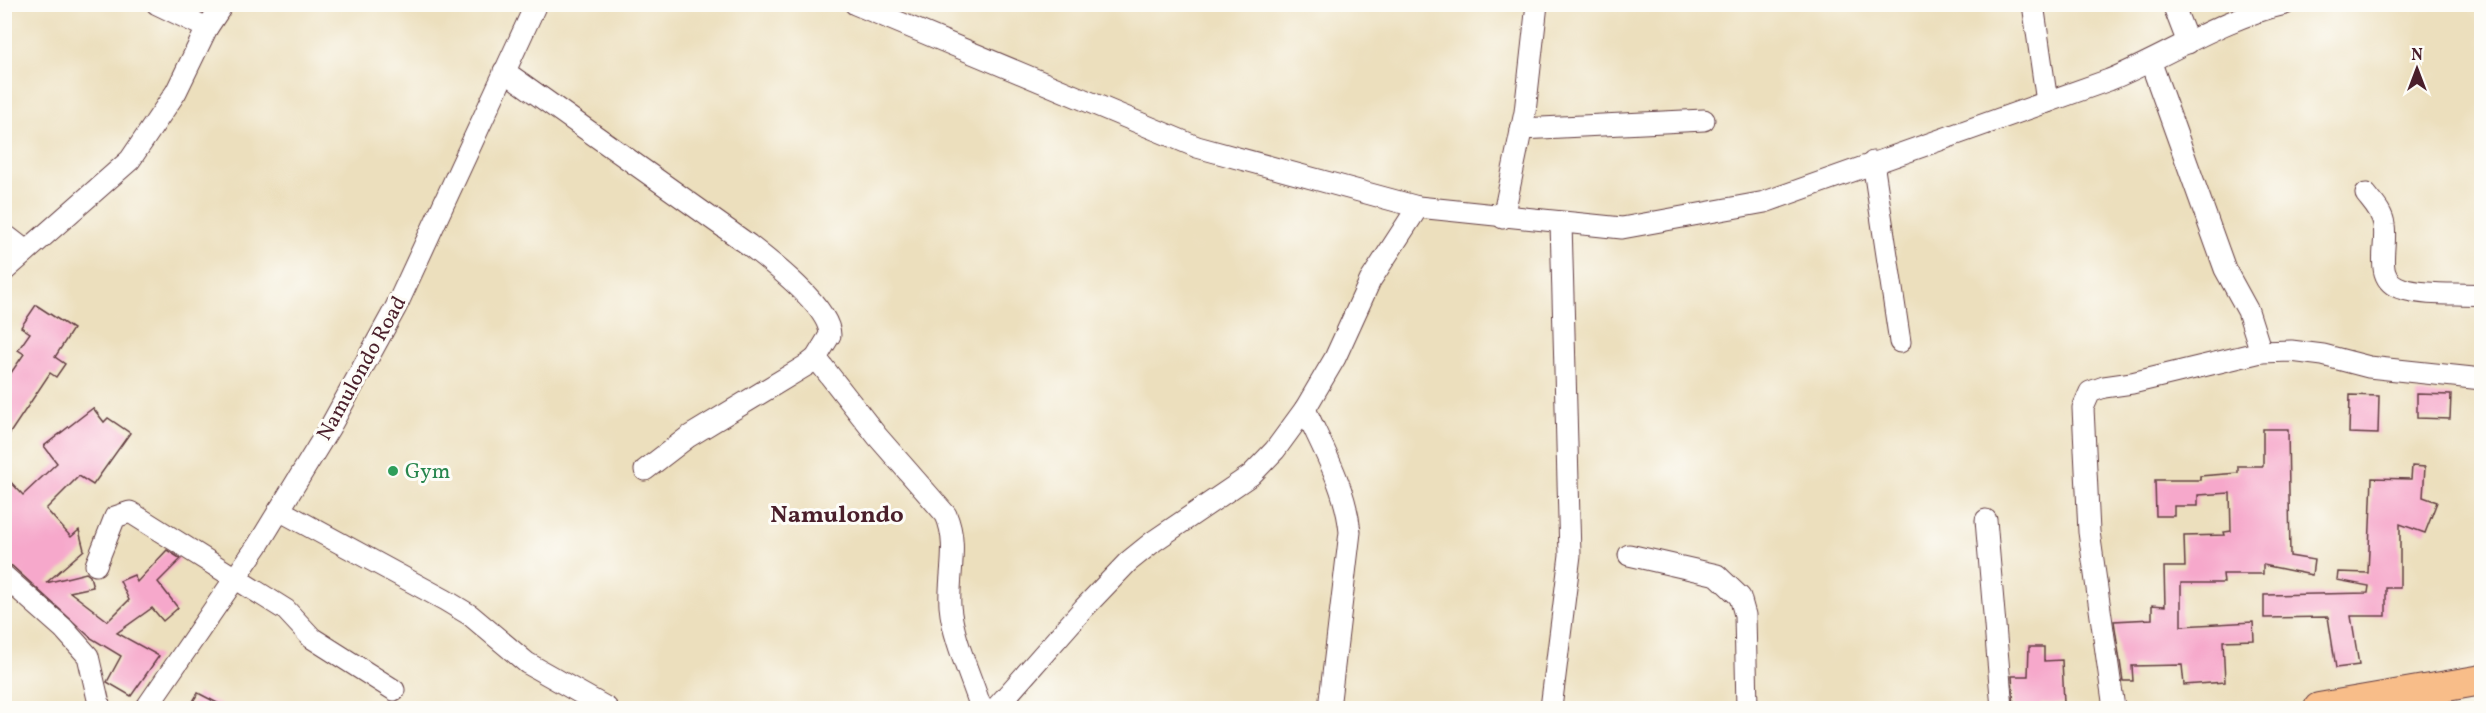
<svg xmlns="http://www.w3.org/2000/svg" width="2486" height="713" viewBox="0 0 2486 713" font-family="Vollkorn,serif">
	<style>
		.building { fill: #f6a8cb }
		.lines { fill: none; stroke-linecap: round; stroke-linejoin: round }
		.minor-casing { stroke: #623c41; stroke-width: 23 }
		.highway-casing { stroke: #623c41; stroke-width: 32 }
		.minor { stroke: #fff; stroke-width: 21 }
		.highway { stroke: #f8bd89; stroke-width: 30 }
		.leisure-dot { fill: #2e9e5b; stroke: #fdfcf7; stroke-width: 2 }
		.labels { text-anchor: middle; stroke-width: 6; stroke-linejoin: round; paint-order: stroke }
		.street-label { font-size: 21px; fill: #4a1f2b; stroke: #fdfcf7 }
		.leisure-label { font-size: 21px; fill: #27864d; stroke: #fdfcf7; text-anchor: start }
		.quarter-label { font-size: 24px; font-weight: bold; fill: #4a1f2b; stroke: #fdfcf7 }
	</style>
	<rect width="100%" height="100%" fill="#fdfcf7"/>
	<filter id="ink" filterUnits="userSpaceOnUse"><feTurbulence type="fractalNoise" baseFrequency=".0167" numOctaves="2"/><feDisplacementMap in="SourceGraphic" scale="12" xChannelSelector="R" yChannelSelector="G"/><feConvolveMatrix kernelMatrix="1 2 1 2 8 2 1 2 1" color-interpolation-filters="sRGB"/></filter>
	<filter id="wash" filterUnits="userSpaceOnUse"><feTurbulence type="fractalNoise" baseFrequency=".008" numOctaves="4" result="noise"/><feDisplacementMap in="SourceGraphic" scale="24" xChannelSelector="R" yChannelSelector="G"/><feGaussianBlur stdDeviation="1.35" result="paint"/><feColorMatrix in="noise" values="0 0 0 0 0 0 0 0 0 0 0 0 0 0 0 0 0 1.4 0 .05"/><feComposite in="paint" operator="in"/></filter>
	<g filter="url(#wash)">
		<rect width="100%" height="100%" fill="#ecdfbd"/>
		<g id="blocks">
			<g class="building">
				<polygon points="36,305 73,329 55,357 65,364 56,377 50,373 4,442 4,383 24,354 18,350 30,333 21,327"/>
				<polygon points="2417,394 2451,395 2450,419 2417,418"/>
				<polygon points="2350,395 2379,396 2378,434 2349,433"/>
				<polygon points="93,408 104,422 108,418 130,433 93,485 79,476 46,509 71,537 79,530 84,550 46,583 86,573 90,576 93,587 70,592 108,621 129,600 120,581 134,575 137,582 167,550 181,559 158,582 178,608 163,621 152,608 117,633 159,656 131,696 107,682 121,656 91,638 12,566 4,564 4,475 23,495 57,463 44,446"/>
				<polygon points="2263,429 2288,429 2290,556 2314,560 2312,575 2263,565 2263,574 2223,574 2224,583 2181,583 2181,626 2253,622 2254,640 2223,641 2225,682 2184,685 2182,665 2132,666 2133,681 2123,681 2114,621 2152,619 2152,605 2165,606 2164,567 2185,567 2184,536 2225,535 2224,532 2231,531 2230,493 2198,495 2198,506 2174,506 2174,516 2156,516 2155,480 2200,480 2200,476 2238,473 2238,466 2263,466"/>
				<polygon points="2412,466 2425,467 2423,497 2437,502 2425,533 2400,524 2400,588 2386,588 2386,616 2351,616 2359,665 2336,668 2328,617 2264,618 2264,595 2368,593 2369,586 2337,580 2338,572 2368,573 2372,478 2411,479"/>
				<polygon points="2029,647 2044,647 2044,661 2062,660 2064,703 2041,704 2041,708 2014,708 2012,676 2028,676"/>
				<polygon points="198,693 227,708 189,708"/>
			</g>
		</g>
	</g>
	<g filter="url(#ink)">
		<use href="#blocks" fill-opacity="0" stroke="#623c41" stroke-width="1.5"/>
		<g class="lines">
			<defs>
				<g id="minor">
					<polyline points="157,4 207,28"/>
					<path d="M855,4L1197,147L1418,207L1622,228L1765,202L2109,80C2168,56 2222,18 2285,4"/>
					<polyline points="2033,4 2047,102"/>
					<polyline points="2173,4 2188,43"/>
					<polyline points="2151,63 2225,269 2248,311 2261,352"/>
					<path d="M504,71L749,245C771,262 830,308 830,335L816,358L807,365L688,437L645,470"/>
					<polyline points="1521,129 1704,120"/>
					<polyline points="1873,162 1900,342"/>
					<path d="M2366,194C2373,203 2383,213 2384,225C2388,248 2372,280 2403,289C2427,296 2457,293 2482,295"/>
					<polyline points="1503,218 1525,112 1537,4"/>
					<polyline points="4,234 26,251"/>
					<polyline points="4,271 130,160 176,92 207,28 223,4"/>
					<path d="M816,358L877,436L946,515C959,545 948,575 950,606C953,640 971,676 981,708"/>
					<path d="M1305,409C1323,449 1346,488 1350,532L1329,708"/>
					<polyline points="279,510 445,600 470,615 527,663 607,708"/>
					<polyline points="1986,520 2002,708"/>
					<polyline points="1629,555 1717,575 1740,597 1745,615 1747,708"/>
					<polyline points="96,565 115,517 130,512 286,610 312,638 394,690"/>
					<polyline points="4,576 63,628 88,656 100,708"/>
					<polyline points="146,708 258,545 330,427 396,307 536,4"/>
					<polyline points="996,708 1084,608 1128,562 1154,541 1251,475 1275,450 1305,409 1335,358 1370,281 1418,207"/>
					<polyline points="1551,708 1570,555 1561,223"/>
					<polyline points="2114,708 2089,532 2083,408 2090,392 2104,387 2132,383 2261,352 2291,351 2323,355 2369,367 2482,379"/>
				</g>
				<polyline id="highway" points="2319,708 2482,680"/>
			</defs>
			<use href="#minor" class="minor-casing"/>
			<use href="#highway" class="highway-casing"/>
			<use href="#minor" class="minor"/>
			<use href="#highway" class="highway"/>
		</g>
	</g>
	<circle class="leisure-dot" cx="393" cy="471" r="6"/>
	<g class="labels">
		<g class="street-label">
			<text transform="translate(361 368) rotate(-61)" y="7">Namulondo Road</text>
		</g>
		<g class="leisure-label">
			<text x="405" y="478">Gym</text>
		</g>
		<g class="quarter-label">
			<text x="837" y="522">Namulondo</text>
		</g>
	</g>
	<rect width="2486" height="713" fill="none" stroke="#fdfcf7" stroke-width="24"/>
	<g transform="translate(2417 69)" stroke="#fdfcf7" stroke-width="4.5" paint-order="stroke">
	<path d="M0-4.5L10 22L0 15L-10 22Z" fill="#4a1f2b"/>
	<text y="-9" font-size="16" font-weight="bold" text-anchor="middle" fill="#4a1f2b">N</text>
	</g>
</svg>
